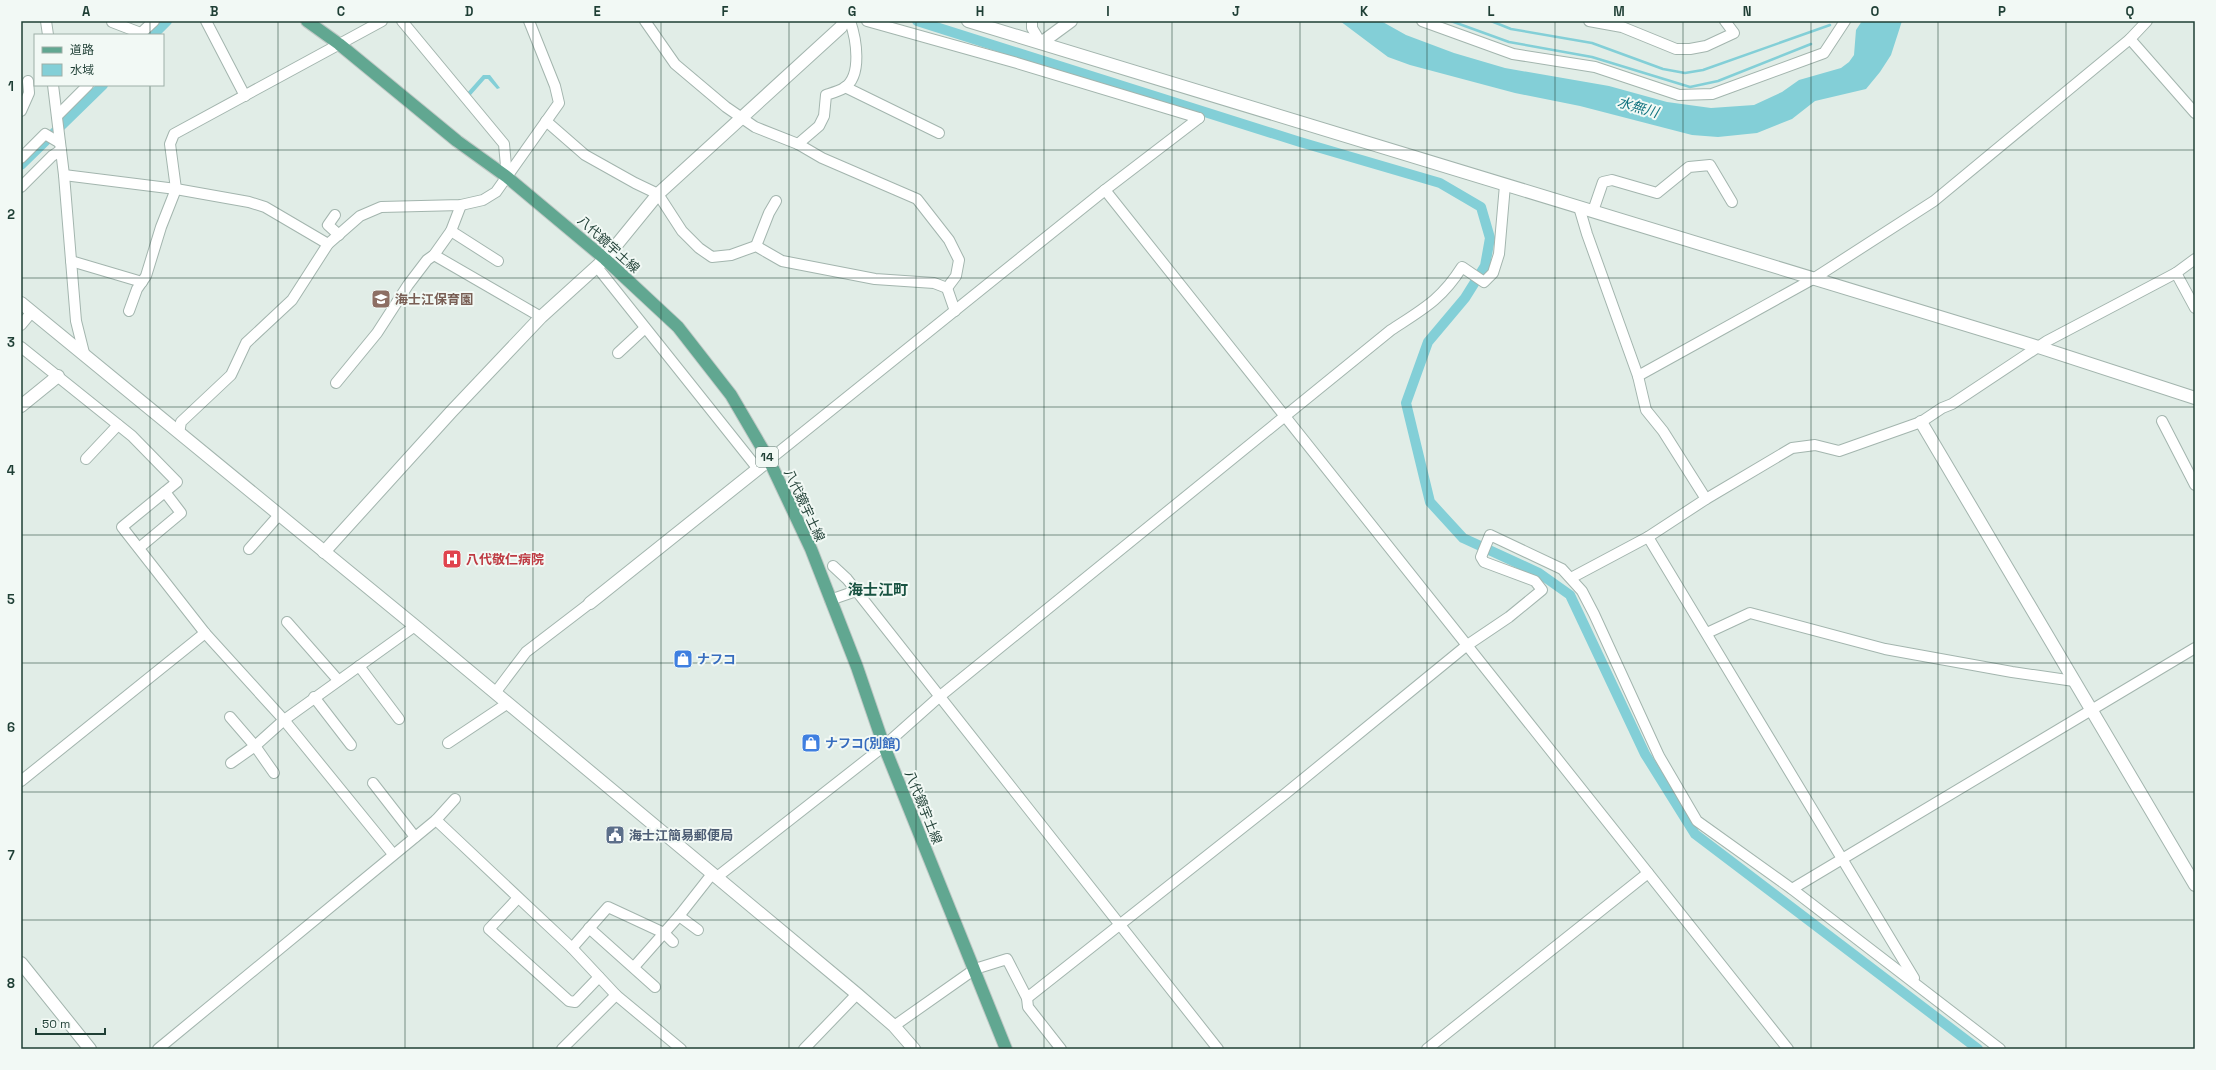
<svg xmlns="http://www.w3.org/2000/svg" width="2216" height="1070" viewBox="0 0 2216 1070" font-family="'Space Grotesk','Noto Sans JP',sans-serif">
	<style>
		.water { fill: #83cfd7 }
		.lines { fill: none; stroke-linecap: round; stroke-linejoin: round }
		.stream { stroke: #83cfd7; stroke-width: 2.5 }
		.canal { stroke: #83cfd7; stroke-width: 10 }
		.minor-casing { stroke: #a3b5ae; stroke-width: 12 }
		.tertiary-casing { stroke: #a3b5ae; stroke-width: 14 }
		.primary-casing { stroke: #c0c9c6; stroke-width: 14 }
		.minor { stroke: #fff; stroke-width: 10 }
		.tertiary { stroke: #fff; stroke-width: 12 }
		.primary { stroke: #61a791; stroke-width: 12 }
		.grid { fill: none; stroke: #1f3f35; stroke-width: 1; stroke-opacity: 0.55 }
		.labels { text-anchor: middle; stroke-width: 4; stroke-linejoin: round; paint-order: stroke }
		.shield { fill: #f2f9f5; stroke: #5e776f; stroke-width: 1 }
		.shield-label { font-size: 12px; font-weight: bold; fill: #1f3f35 }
		.street-label { font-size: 13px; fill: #1f3f35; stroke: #f2f9f5 }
		.education-label { font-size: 13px; font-weight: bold; fill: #785e54; stroke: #f2f9f5; text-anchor: start }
		.health-label { font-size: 13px; font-weight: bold; fill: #be3a42; stroke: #f2f9f5; text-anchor: start }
		.shop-label { font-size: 13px; font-weight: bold; fill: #366cbe; stroke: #f2f9f5; text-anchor: start }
		.service-label { font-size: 13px; font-weight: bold; fill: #4e5e75; stroke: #f2f9f5; text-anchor: start }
		.water-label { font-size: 14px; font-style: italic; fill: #147581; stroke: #f2f9f5 }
		.quarter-label { font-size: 15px; font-weight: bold; fill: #195342; stroke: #f2f9f5 }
		.neatline { fill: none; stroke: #1f3f35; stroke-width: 1.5 }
		.grid-label { font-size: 13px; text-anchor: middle; font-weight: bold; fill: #1f3f35 }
	</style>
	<rect width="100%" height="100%" fill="#e1ede7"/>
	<g class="water">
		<polygon points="1340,21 1381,21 1406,35 1454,53 1505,68 1609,86 1667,102 1711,108 1754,105 1782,92 1799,80 1841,68 1849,62 1854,55 1856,30 1862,21 1902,21 1891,55 1880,72 1866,89 1815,101 1792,119 1757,133 1718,137 1692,135 1580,106 1515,93 1410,65 1388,57"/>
		<polygon points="483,75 490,75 500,88 497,89 488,79 485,79 470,96 467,93"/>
	</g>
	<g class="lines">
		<g class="stream">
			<polyline points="1451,21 1509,42 1592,57 1690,87 1718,81 1811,44"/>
			<polyline points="1491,21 1511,29 1592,43 1663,69 1685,73 1703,70 1830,25"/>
		</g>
		<g class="canal">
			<polyline points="917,21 1300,142 1440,183 1481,207 1490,238 1485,266 1465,298 1428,342 1406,403 1430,502 1463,538 1539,573 1570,595 1645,754 1695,834 1978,1049"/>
			<polyline points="153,35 167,21"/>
			<polyline points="21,165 103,85"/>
		</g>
		<defs>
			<g id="minor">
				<polyline points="46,21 48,35"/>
				<polyline points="206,21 245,96"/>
				<polyline points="402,21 504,144 507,177"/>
				<polyline points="645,21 675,64 726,107 755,127 798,144 822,158 917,199 949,240 959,260 956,276 947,288"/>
				<polyline points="867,21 1017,63 1199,118"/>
				<polyline points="1032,21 1032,28 1041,43"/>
				<polyline points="1422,21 1513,54 1595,67 1679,95 1712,94 1824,53 1845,21"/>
				<polyline points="1589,21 1622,27 1676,49 1690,49 1706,46 1734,33 1725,21"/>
				<polyline points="112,22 138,32 140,35"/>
				<polyline points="139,35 154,21"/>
				<polyline points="2130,39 2195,113"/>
				<polyline points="53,85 64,175 76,321 84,353"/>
				<polyline points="845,87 939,133"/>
				<polyline points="21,111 29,93 28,81"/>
				<polyline points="57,116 88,85"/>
				<polyline points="546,121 585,155 635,183 658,194 682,231 699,248 712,257 731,255 756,246 782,261 875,279 934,283 947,288"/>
				<path d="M798,144L819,126L824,116L826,95C832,93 839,91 844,88C863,76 856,38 850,21"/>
				<polyline points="21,158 45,134 60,143"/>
				<polyline points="64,175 176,189 249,202 265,207 328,244"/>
				<polyline points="21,187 52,156 61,150"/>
				<polyline points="1105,190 1788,1049"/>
				<polyline points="1579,207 1587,234 1638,376 1646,410 1663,431 1706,499"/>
				<polyline points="1593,211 1603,182 1612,180 1657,193 1689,167 1710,165 1732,202"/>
				<polyline points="335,215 328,225 339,235"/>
				<polyline points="451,231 498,261"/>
				<polyline points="756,246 769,213 776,201"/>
				<polyline points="434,255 541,317"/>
				<polyline points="71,261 142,282"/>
				<polyline points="597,267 758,469"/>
				<polyline points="2176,273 2195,308"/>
				<polyline points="947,288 955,311"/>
				<polyline points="129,311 137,289 146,276 161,227 176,189 170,144 174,134 382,21"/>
				<polyline points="21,325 31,313"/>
				<polyline points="21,347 132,436 177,482 122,527 205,633 284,720 393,854"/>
				<polyline points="618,353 645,328"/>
				<polyline points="1638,376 1813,279 1934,201 2130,39 2147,21"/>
				<polyline points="336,383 377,333 408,285 427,260 434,255 451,231 461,205"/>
				<polyline points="2162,421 2195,485"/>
				<polyline points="179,433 181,422 231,375 246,343 292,300 328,244 360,216 381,207 461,205 483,200 496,192 559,103 555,86 529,21"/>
				<polyline points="86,459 118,425"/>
				<polyline points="769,460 1105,190 1199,118"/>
				<polyline points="1648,537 1914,978"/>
				<polyline points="139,548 181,513 165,492"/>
				<polyline points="249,549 279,515"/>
				<polyline points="833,566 847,579 1218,1049"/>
				<polyline points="1571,578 1648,537 1706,499 1792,448 1815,445 1839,451 1921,422 1942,408 1952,404 2047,341 2176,273 2195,259"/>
				<polyline points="830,600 856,591"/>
				<polyline points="287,622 338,680"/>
				<polyline points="1707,633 1750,613 1885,649 2012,672 2074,681"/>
				<polyline points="359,666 399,719"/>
				<polyline points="495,693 526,652 590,603"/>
				<polyline points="314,697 351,745"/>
				<polyline points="230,717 255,746 274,773"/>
				<polyline points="448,743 508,703"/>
				<polyline points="231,763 255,746 284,720 415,626"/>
				<polyline points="21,781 205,633"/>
				<polyline points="373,783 415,837"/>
				<polyline points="436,820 455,799"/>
				<path d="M717,877L884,746L939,697L1391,330C1423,309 1441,300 1462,267L1484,282L1493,273L1499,254L1505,185"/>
				<polyline points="1792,889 2195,648"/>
				<polyline points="517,899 489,929 569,1001 575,1002 599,977"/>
				<polyline points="679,916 698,930"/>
				<polyline points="589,928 655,987"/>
				<polyline points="572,948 608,907 664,933 673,942"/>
				<polyline points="634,967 679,916 712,874"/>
				<polyline points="1027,998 1028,1007 1061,1049"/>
				<polyline points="894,1026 975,969 1007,959 1027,998 1285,794 1466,646 1509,617 1542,590 1535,581 1484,562 1481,557 1490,535 1562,569 1582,591 1594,614 1659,756 1697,821 1792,889 2000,1049"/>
				<polyline points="158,1049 436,820 572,948 616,995 681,1049"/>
				<polyline points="562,1049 616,995"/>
				<polyline points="804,1049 857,994"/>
				<polyline points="1427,1049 1648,873"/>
			</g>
			<g id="tertiary">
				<polyline points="968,21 2032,345 2195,398"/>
				<polyline points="1041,43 1071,21"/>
				<polyline points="21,303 415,626 857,994 894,1026 914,1049"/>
				<polyline points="21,406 58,376"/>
				<polyline points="1921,422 2195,885"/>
				<polyline points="324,552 451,412 541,317 605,259 658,194 841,27 844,21"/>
				<polyline points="590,603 769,460"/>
				<polyline points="21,963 90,1049"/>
			</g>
			<polyline id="primary" points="307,21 339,44 457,141 507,177 605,259 678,327 731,395 769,460 811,549 857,667 884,746 1006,1049"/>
		</defs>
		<use href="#minor" class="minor-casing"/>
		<use href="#tertiary" class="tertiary-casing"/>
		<use href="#primary" class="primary-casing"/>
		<use href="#minor" class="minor"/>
		<use href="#tertiary" class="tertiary"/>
		<use href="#primary" class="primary"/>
	</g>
	<path class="grid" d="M150,21V35M278,21V1049M405,21V1049M533,21V1049M661,21V1049M789,21V1049M916,21V1049M1044,21V1049M1172,21V1049M1300,21V1049M1427,21V1049M1555,21V1049M1683,21V1049M1811,21V1049M1938,21V1049M2066,21V1049M150,85V1049M21,150H2195M21,278H2195M21,407H2195M21,535H2195M21,663H2195M21,792H2195M21,920H2195"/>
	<defs>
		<symbol id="school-square" viewBox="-11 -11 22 22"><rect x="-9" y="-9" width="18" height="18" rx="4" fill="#8d6e63" stroke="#f2f9f5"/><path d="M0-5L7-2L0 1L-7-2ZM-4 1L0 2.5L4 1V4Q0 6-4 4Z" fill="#fff"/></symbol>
		<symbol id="hospital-square" viewBox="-11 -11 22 22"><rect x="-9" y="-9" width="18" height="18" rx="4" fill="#e0444e" stroke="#f2f9f5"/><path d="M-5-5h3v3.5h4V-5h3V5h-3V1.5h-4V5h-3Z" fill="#fff"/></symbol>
		<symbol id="shop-square" viewBox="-11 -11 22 22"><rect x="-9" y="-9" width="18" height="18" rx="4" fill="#3f7fe0" stroke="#f2f9f5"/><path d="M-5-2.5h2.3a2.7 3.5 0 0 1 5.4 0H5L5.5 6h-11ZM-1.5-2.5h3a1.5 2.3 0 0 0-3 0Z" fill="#fff"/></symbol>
		<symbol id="civic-square" viewBox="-11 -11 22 22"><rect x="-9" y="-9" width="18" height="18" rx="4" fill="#5c6f8a" stroke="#f2f9f5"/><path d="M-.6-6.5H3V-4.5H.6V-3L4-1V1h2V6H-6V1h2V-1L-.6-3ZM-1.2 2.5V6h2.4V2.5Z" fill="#fff"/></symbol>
	</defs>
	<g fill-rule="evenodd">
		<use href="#school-square" x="370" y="288" width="22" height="22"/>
		<use href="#hospital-square" x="441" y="548" width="22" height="22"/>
		<use href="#shop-square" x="672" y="648" width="22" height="22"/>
		<use href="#shop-square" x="800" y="732" width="22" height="22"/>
		<use href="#civic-square" x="604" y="824" width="22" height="22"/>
	</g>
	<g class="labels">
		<rect class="shield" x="756" y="447" width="22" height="20" rx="3"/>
		<g class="shield-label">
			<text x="767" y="461">14</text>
		</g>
		<g class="street-label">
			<text transform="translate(609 244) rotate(42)" y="5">八代鏡宇土線</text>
			<text transform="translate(805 505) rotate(65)" y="5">八代鏡宇土線</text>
			<text transform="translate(924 807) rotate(68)" y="5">八代鏡宇土線</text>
		</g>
		<g class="education-label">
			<text x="395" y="304">海士江保育園</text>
		</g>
		<g class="health-label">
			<text x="466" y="564">八代敬仁病院</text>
		</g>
		<g class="shop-label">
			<text x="697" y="664">ナフコ</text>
			<text x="825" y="748">ナフコ(別館)</text>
		</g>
		<g class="service-label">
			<text x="629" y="840">海士江簡易郵便局</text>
		</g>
		<g class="water-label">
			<text transform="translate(1638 107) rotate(16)" y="5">水無川</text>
		</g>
		<g class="quarter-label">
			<text x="878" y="595">海士江町</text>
		</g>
	</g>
	<rect width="2216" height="1070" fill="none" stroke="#f2f9f5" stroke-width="44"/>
	<rect x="34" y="34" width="130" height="52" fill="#f2f9f5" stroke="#9eafa8"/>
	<rect x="42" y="47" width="20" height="6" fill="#61a791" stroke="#9eafa8"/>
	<text x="70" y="54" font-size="12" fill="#1f3f35">道路</text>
	<rect x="42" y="64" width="20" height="12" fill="#83cfd7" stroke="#9eafa8"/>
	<text x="70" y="74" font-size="12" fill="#1f3f35">水域</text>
	<path d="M36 1028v6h69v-6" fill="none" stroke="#1f3f35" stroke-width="2"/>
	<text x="42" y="1028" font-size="12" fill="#1f3f35" stroke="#f2f9f5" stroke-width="3" paint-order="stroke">50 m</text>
	<rect x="22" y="22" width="2172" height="1026" class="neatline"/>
	<g class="grid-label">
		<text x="86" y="16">A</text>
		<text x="214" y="16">B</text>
		<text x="341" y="16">C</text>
		<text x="469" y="16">D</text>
		<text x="597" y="16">E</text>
		<text x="725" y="16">F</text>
		<text x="852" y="16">G</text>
		<text x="980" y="16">H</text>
		<text x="1108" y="16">I</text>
		<text x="1236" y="16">J</text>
		<text x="1364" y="16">K</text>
		<text x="1491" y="16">L</text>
		<text x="1619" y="16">M</text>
		<text x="1747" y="16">N</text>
		<text x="1875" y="16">O</text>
		<text x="2002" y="16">P</text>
		<text x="2130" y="16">Q</text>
		<text x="11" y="91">1</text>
		<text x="11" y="219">2</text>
		<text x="11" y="347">3</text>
		<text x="11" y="475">4</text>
		<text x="11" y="604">5</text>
		<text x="11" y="732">6</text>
		<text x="11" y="860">7</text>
		<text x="11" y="988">8</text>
	</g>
</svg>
